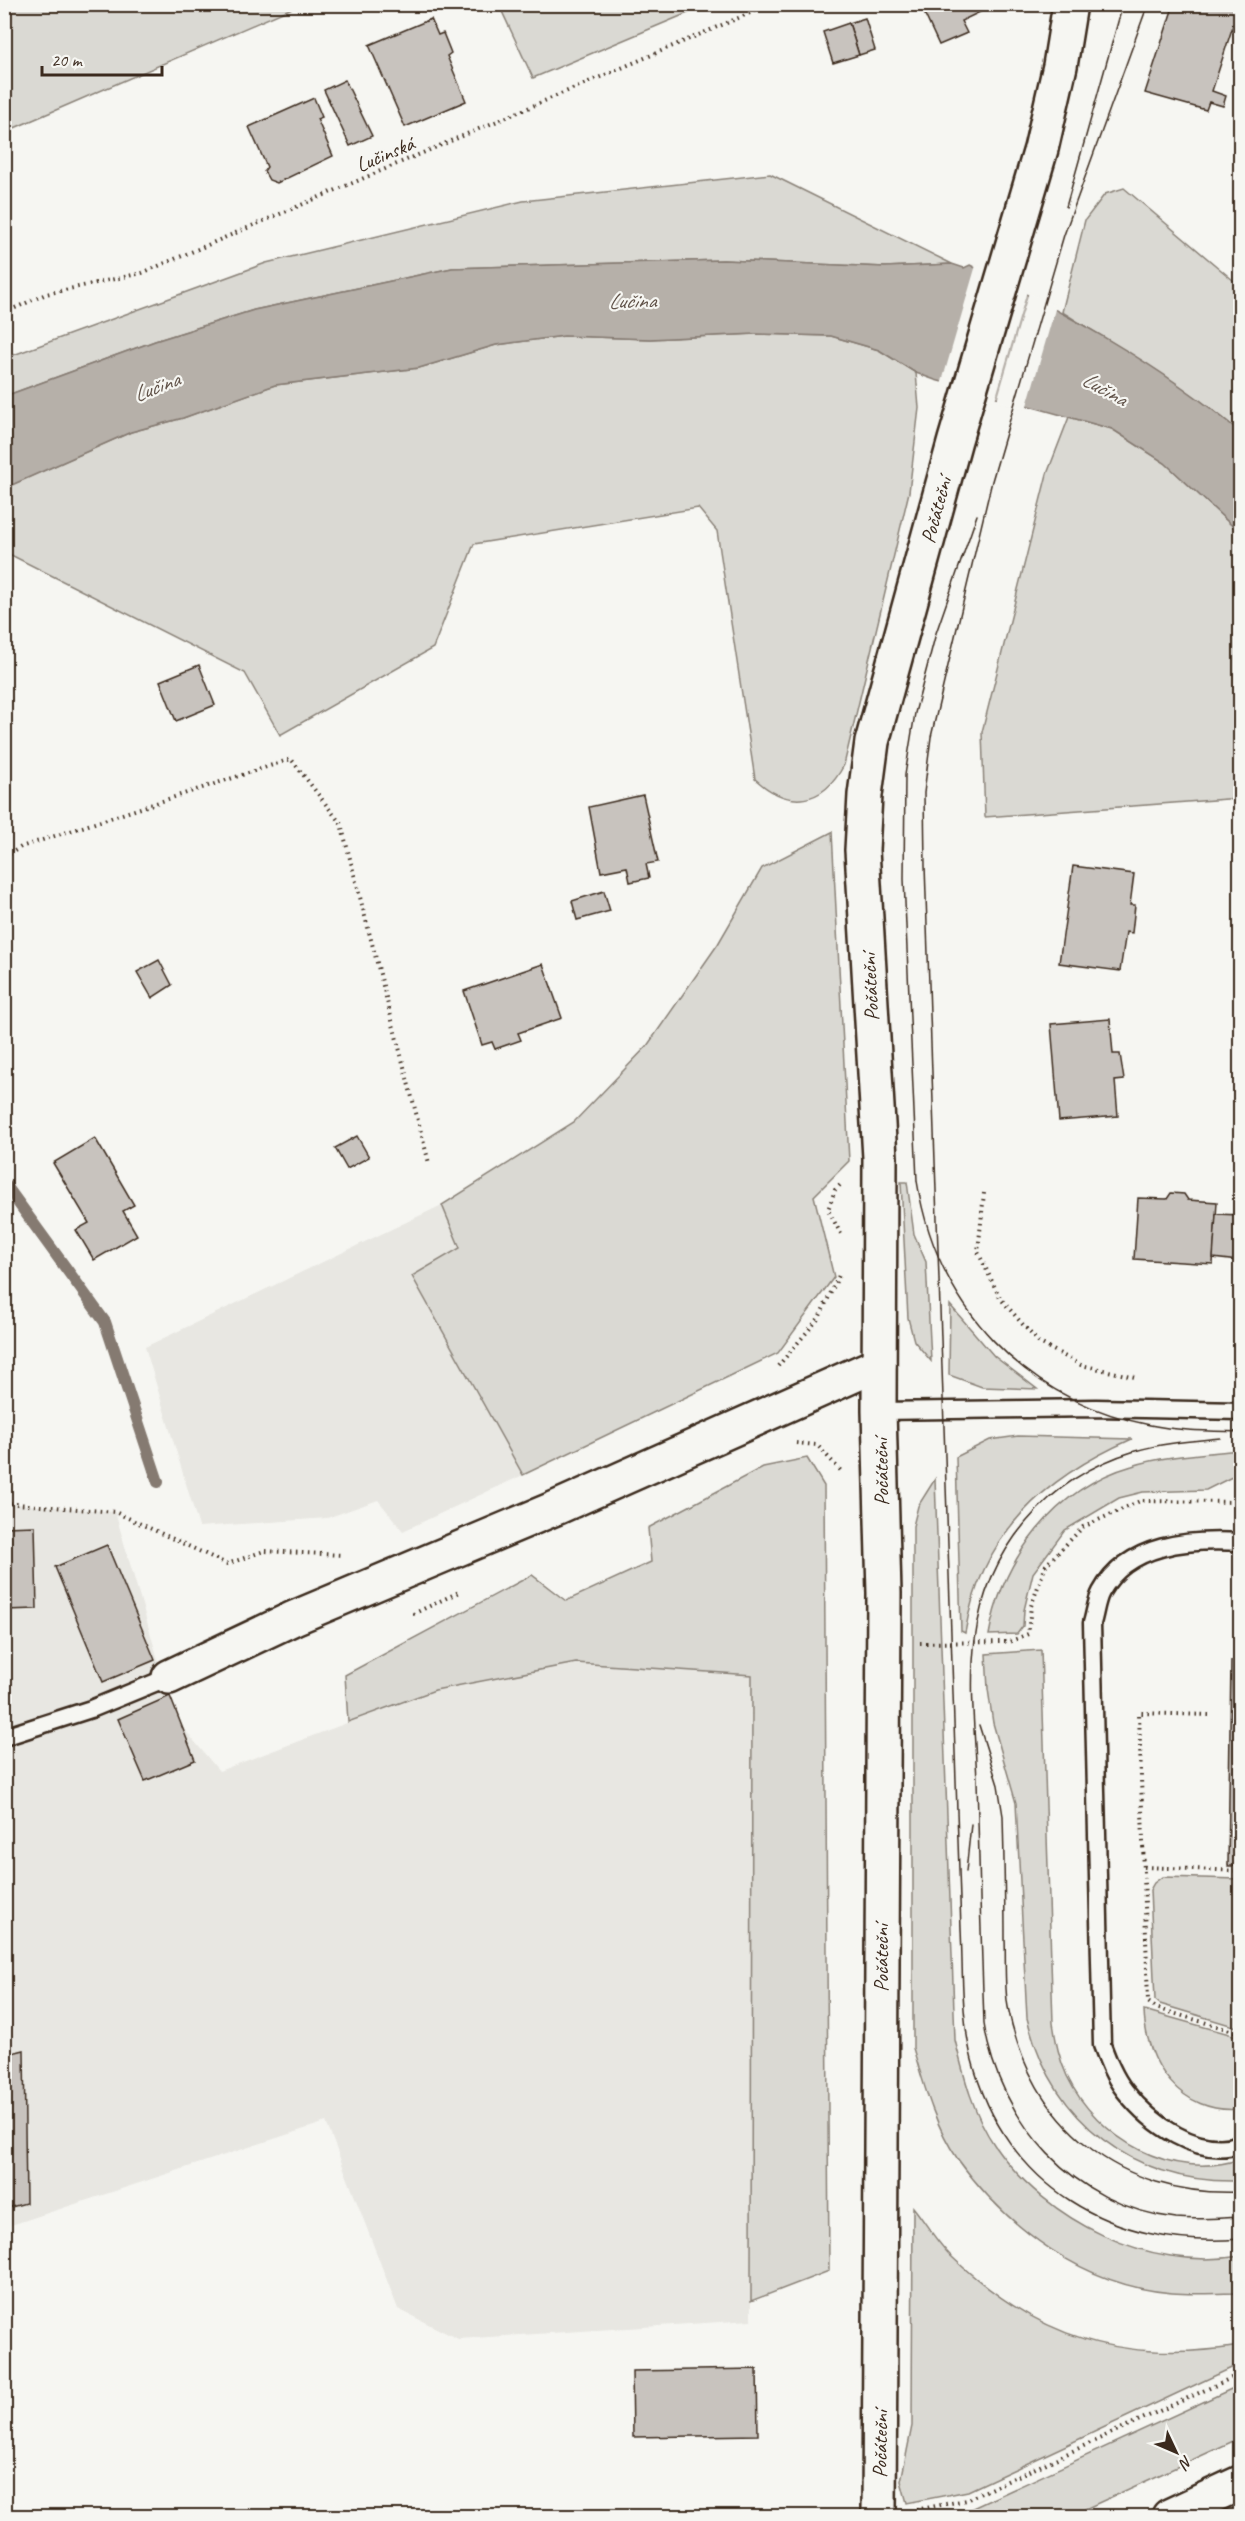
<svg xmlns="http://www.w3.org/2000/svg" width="1245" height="2521" viewBox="0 0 1245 2521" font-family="Caveat,sans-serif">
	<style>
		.built { fill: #e8e7e2 }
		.green { fill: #dad9d3; stroke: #8a8278; stroke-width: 1.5 }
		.water { fill: #b6b0a9; stroke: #857a71; stroke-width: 1.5 }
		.pier { fill: #f6f6f2 }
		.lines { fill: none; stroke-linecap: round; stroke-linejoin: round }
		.stream { stroke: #857a71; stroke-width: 12 }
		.building { fill: #c8c3be; stroke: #3b2a1e; stroke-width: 1.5 }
		.lane-casing { stroke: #3b2a1e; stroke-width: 21 }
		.street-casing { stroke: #3b2a1e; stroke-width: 38 }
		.secondary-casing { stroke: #3b2a1e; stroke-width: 38 }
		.path { stroke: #3b2a1e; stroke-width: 4; stroke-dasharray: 1.5 4.5; stroke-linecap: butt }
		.lane { stroke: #f6f6f2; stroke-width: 16 }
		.street { stroke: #f6f6f2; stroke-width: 33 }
		.secondary { stroke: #f6f6f2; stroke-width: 33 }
		.tram { stroke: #3b2a1e; stroke-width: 1.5 }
		.labels { text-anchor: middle; stroke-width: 4.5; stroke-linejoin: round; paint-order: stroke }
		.street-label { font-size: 21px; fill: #3b2a1e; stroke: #f6f6f2 }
		.water-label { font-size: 22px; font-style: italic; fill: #605248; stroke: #f6f6f2 }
	</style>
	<rect width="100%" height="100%" fill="#f6f6f2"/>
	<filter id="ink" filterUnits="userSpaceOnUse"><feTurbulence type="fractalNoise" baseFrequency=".0167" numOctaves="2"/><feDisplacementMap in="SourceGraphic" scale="12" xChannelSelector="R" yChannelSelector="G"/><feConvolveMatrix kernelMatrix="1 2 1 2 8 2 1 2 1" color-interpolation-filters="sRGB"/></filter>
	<g filter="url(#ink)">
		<g class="built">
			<polygon points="442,1205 460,1248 412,1276 523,1475 403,1531 378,1500 327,1518 199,1527 145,1347"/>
			<polygon points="4,1503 115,1512 175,1718 219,1771 435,1690 576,1663 752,1675 751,2320 458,2339 398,2309 326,2122 5,2227"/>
		</g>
		<g class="green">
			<polygon points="5,4 299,4 299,5 5,132"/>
			<polygon points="499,5 707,5 533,78"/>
			<polygon points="770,174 952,264 885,267 723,260 452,268 254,310 155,341 5,396 5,358 266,263 523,201"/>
			<path d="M1124,188L1240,286V432C1186,386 1123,349 1062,312L1085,220L1105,194Z"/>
			<path d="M756,334L831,336L879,350L916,373L919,408L909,492L844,765C823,805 789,810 755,779L717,531L698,508L474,544L433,648L280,735L245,673L5,552L4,488L131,432L183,418L275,385L419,368L496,345L564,336L650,339Z"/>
			<polygon points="1069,417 1112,429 1165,463 1240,533 1240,798 985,817 982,732 1047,474"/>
			<polygon points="832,832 849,1161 814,1196 834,1277 778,1353 523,1475 412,1276 460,1248 442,1205 574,1122 647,1046 718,944 762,868"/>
			<polygon points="901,1182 907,1182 914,1234 926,1262 931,1361 914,1341 908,1318"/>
			<polygon points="950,1305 994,1356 1037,1389 982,1387 949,1375"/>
			<path d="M1018,1436L1132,1439C1045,1477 981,1534 965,1633L961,1631L956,1457L990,1440Z"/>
			<path d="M1240,1450V1473L1206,1490L1143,1492L1119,1498L1065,1530L1033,1573L1024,1610L1023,1626L1017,1634L989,1635C1002,1559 1055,1488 1132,1466C1167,1455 1204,1454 1240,1450Z"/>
			<polygon points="807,1458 824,1486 829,2271 751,2301 752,1675 576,1663 435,1690 348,1722 345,1675 532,1575 566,1601 651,1562 648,1528 763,1467"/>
			<path d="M935,1479L955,2040C964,2077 973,2114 995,2146C1047,2221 1149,2272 1240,2256V2293C1218,2293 1194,2295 1172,2293C1084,2286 1007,2228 957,2158C935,2126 924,2085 913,2048V1526L918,1506Z"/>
			<path d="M1041,1650L1053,2023C1056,2042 1059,2059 1067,2076C1097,2139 1173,2182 1240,2159V2181C1133,2184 1053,2122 1027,2018L1016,1803L993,1723L988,1689L986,1654Z"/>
			<polygon points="1162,1877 1240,1879 1240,2028 1160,2004 1155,2000 1150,1890 1154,1883"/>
			<path d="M1144,2010L1240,2037V2109C1181,2115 1145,2063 1144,2010Z"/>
			<path d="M913,2207C926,2223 937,2243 952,2257C1039,2340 1124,2364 1240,2346V2364L968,2491L907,2503L901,2481L912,2426Z"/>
			<polygon points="1240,2385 1240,2438 1070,2516 942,2516 964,2512"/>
		</g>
		<path class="water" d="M723,260L885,267L952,264L964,268L970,265C1064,313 1159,363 1240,432V533L1165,463L1112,429L935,380L916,373L879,350L831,336L756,334L650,339L564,336L496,345L419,368L275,385L183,418L131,432L5,488V396L155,341L254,310L452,268Z"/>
		<g class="pier">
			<polygon points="976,265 1027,291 995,400 941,385"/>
			<polygon points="1029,292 1056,306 1026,409 997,401"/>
		</g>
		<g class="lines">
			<polyline class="stream" points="4,1183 105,1322 158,1482"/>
		</g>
		<g class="building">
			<polygon points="920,4 982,4 984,10 961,21 967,33 939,45"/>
			<polygon points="1174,4 1240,4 1212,91 1226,96 1223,106 1209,102 1206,110 1145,93"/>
			<polygon points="865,18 875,50 859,55 849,23"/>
			<polygon points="431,19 438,35 443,33 451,53 447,56 466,101 405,127 369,45"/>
			<polygon points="849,23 859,55 833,63 823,32"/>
			<polygon points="345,80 372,136 350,146 324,90"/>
			<polygon points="314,98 322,117 317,119 333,156 277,183 269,180 264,171 267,167 249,127"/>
			<polygon points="199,665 215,705 176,721 160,681"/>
			<polygon points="643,795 658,862 646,864 649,878 630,882 627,867 601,872 589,807"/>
			<polygon points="1073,866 1134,874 1130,905 1135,905 1132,933 1126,932 1120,971 1059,963"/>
			<polygon points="604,891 610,911 577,920 572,901"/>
			<polygon points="159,960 172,985 152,998 137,972"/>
			<polygon points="543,964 562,1018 518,1033 521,1040 495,1049 492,1042 482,1045 464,991"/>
			<polygon points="1110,1019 1113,1054 1120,1054 1124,1080 1115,1081 1118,1116 1059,1121 1051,1024"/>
			<polygon points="357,1136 369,1157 347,1169 335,1148"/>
			<polygon points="95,1138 134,1205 123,1211 137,1235 94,1260 76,1230 89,1223 53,1163"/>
			<polygon points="1171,1193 1184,1194 1188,1200 1217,1202 1213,1264 1134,1259 1138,1198 1167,1199"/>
			<polygon points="1216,1214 1240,1215 1240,1278 1237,1277 1238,1261 1213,1258"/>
			<polygon points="35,1526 37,1609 4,1610 4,1527"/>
			<polygon points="107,1545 155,1660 103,1682 55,1567"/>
			<polygon points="1231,1661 1240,1661 1240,1866 1228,1866"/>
			<polygon points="170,1696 195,1760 145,1781 118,1719"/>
			<polygon points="24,2050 26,2203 4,2209 4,2055"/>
			<polygon points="757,2369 758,2435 633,2437 632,2371"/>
		</g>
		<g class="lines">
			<defs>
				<g id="lane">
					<polyline points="879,1411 1096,1408 1240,1411"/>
					<path d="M1240,1542C1190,1539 1128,1543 1101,1592C1096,1601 1095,1614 1092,1623L1102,2045C1108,2061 1114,2077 1125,2091C1150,2123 1198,2159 1240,2144"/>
					<polyline points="4,1737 91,1709 169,1677"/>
				</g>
				<polyline id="street" points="169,1677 294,1618 558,1507 879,1364"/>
				<g id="secondary">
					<polyline points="879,2516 884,1593 879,1411 880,1158 862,850 865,795 872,742 955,440 1041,149 1060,66 1070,4"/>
					<polyline points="1169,2516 1240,2483"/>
				</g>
			</defs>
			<use href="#lane" class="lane-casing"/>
			<use href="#street" class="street-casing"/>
			<use href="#secondary" class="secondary-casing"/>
			<g class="path">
				<polyline points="4,313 46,294 142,273 771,4"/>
				<polyline points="4,857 21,847 291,759 341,824 429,1163"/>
				<polyline points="984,1193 978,1252 1000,1298 1038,1342 1081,1365 1135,1377"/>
				<polyline points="841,1234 828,1210 835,1190 842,1183"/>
				<polyline points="778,1366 819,1318 840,1273"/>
				<polyline points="796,1443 817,1445 842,1472"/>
				<polyline points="4,1503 115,1512 227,1564 264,1551 343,1555"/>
				<polyline points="413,1614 461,1591"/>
				<polyline points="920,1643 1009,1642 1028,1634 1031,1606 1046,1565 1083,1527 1140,1501 1240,1502"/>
				<polyline points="1209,1715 1139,1713 1148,2002 1156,2008 1240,2033"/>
				<polyline points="1144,1867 1240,1871"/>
				<polyline points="916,2510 966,2500 1240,2374"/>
			</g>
			<use href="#lane" class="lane"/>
			<use href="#street" class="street"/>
			<use href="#secondary" class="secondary"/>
			<g class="tram">
				<path d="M1148,4L1064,235L992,481L931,737L924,793L925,866L961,1929C963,1972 961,2018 972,2060C1005,2187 1114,2250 1240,2239"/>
				<polyline points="1066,207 1123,4"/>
				<path d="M977,515L936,633L915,713L905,775L904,879L917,1181C937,1307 1024,1400 1150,1425C1179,1431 1210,1431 1240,1432"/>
				<path d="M1220,1438C1191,1441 1162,1443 1135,1451C1048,1477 986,1550 975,1640C969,1686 975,1734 977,1780C979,1861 981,1943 984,2024C1000,2123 1074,2206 1176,2218C1198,2220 1219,2218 1240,2217"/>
				<path d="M979,1725L998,1785L1003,1816C1004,1857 1005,1898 1005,1939C1006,1961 1004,1985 1008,2007C1031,2126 1120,2197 1240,2192"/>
				<polyline points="966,1872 971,1824"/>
			</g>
		</g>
	</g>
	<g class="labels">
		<g class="street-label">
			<text transform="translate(385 154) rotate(-23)" y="7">Lučinská</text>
			<text transform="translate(936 510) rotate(-75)" y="7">Počáteční</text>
			<text transform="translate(870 987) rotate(-93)" y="7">Počáteční</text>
			<text transform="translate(881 1472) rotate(-91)" y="7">Počáteční</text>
			<text transform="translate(881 1958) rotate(-90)" y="7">Počáteční</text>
			<text transform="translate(880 2444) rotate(-89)" y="7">Počáteční</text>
		</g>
		<g class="water-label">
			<text transform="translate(632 300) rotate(-1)" y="8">Lučina</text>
			<text transform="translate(156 386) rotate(-21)" y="8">Lučina</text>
			<text transform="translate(1105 388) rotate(29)" y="8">Lučina</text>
		</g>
	</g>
	<rect width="1245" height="2521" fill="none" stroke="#f6f6f2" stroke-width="24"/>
	<rect x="12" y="12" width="1221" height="2497" fill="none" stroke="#3b2a1e" stroke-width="2" filter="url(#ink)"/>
	<g transform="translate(1176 2452) rotate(134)" stroke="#f6f6f2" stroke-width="4.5" paint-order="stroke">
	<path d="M0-4.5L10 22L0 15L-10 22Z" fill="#3b2a1e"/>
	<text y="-9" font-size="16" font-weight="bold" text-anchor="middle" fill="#3b2a1e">N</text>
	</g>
	<path d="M42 66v9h120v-9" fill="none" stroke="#3b2a1e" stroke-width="3"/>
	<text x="51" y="66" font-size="18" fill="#3b2a1e" stroke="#f6f6f2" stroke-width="4.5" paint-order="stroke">20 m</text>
</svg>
